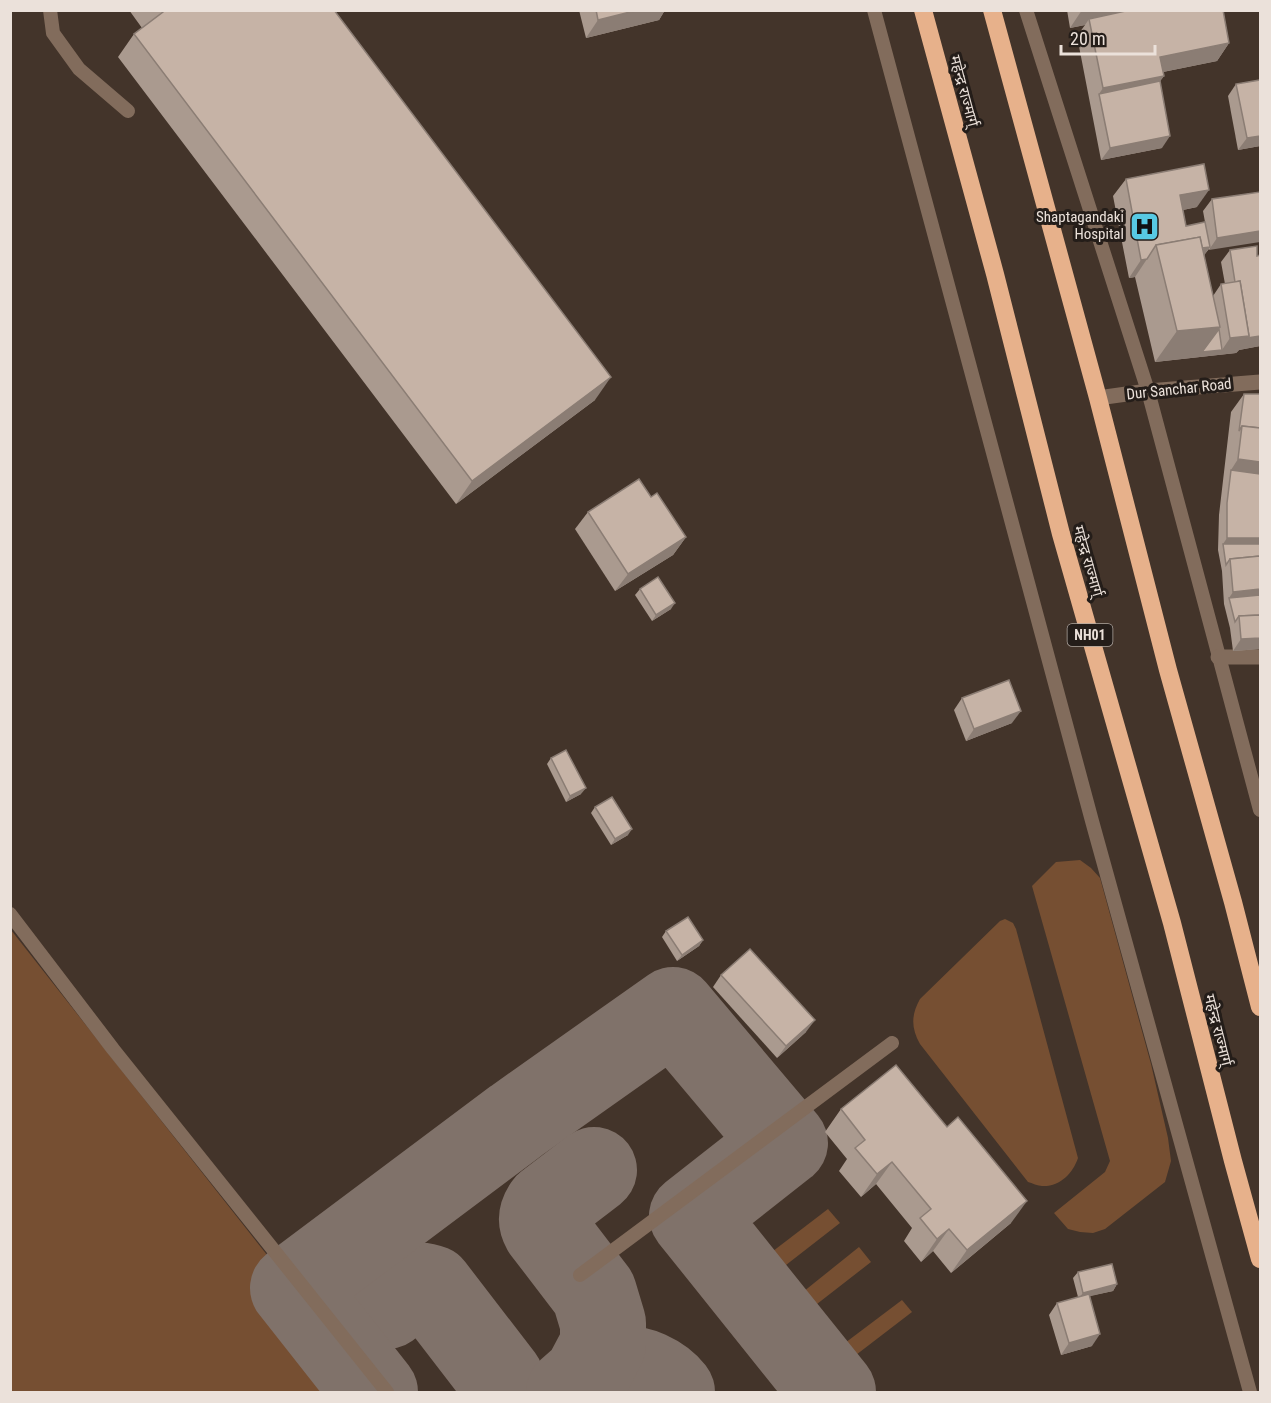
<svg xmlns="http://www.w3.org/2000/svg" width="1271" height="1403" viewBox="0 0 1271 1403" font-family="'Roboto Condensed','Noto Sans Devanagari',sans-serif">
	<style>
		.green { fill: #764f32 }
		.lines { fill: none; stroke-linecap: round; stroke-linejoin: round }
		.taxiway { stroke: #80726a; stroke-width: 86 }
		.lane { stroke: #826c5c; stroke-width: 14 }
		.street { stroke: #826c5c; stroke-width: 15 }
		.highway { stroke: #e7b18b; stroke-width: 18 }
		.wall { fill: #aa9a8f }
		.shaded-wall { fill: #8b7d74 }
		.building { fill: #c6b3a6; stroke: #8b7d74; stroke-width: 1.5 }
		.labels { text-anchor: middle; stroke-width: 6; stroke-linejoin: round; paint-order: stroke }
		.shield { fill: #241d19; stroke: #afa6a0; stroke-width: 1.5 }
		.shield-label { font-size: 14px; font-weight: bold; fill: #ebe1da }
		.street-label { font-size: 15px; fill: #ebe1da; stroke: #241d19 }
		.poi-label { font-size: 15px; fill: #ebe1da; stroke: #241d19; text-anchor: end }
	</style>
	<rect width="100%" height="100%" fill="#43342a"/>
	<g class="green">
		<polygon points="1080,860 1091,868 1100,878 1151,1064 1168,1138 1171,1161 1165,1182 1105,1229 1093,1233 1080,1232 1068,1229 1054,1213 1105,1172 1110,1161 1032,886 1056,862"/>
		<path d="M1005,919L1013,923L1016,929L1078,1158C1073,1173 1060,1187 1042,1186C1038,1186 1032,1183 1028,1182L920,1044C911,1028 911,1015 920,999L1000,921Z"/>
		<polygon points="11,930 375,1392 13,1392 11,1390"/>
		<polygon points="786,1156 799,1173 728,1230 714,1212"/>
		<polygon points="828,1209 840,1223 768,1279 756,1264"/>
		<polygon points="859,1247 871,1262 799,1318 788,1304"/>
		<polygon points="902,1300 912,1312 839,1368 829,1355"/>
	</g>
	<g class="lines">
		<g class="taxiway">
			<path d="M387,1306C402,1295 412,1280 431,1288L501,1379L505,1392"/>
			<path d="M586,1377C596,1374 608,1369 618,1368C638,1367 660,1377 672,1392"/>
			<polyline points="375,1392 293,1288 516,1121 673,1010 785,1143 692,1216 833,1392"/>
			<path d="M569,1392L586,1377L603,1345V1323L594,1293L545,1229C540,1220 541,1215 547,1206L594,1170"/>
		</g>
		<g class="lane">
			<polyline points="50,10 53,33 79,69 128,111"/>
			<polyline points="874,10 1092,821 1250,1392"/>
			<polyline points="1026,10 1148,391 1260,810"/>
			<polyline points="10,914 113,1049 387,1392"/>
			<polyline points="580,1275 892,1043"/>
		</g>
		<g class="street">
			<polyline points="1098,398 1148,391 1260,382"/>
			<polyline points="1218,657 1260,657"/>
		</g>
		<g class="highway">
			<polyline points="923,10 995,274 1061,534 1172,923 1233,1161 1260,1259"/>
			<polyline points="992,10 1098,398 1168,670 1233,902 1260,1007"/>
		</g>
	</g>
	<g class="wall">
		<polygon points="129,10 334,10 595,400 456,504 118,57 134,34 142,28"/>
		<polygon points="579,10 665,10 659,20 586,38"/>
		<polygon points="1067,10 1223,10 1229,43 1217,61 1163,72 1164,76 1160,81 1162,148 1101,160 1077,36 1085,25 1070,28"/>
		<polygon points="1236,84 1260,146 1238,150 1228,96"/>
		<polygon points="1126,179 1197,207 1183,210 1186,226 1205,222 1203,211 1212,199 1260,192 1209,250 1209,249 1204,255 1213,296 1221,284 1225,284 1221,262 1230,250 1257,256 1260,255 1260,346 1239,350 1236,353 1155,362 1135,277 1129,278 1113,196"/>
		<polygon points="1244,394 1260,649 1233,651 1230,628 1224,604 1222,571 1218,550 1219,515 1231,412"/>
		<polygon points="651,497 686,537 673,555 615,591 575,529 588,512"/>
		<polygon points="640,589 671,609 652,621 635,595"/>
		<polygon points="962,698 1012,723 966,741 954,710"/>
		<polygon points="551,758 581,794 566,802 547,764"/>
		<polygon points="595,807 628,835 611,845 591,813"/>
		<polygon points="666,931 703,940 699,946 677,961 662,937"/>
		<polygon points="721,975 806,1032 777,1058 713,987"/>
		<polygon points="841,1109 1011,1223 951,1273 933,1251 921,1262 904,1241 912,1228 876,1184 861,1197 839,1171 847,1159 825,1132"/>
		<polygon points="1078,1272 1117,1284 1113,1291 1089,1296 1092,1346 1061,1355 1049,1315 1057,1303 1078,1297 1073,1278"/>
	</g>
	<g class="shaded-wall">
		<polygon points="638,10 665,10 659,20 586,38 598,20"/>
		<polygon points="1082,10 1156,10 1089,19 1085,25 1070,28"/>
		<polygon points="1229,43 1217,61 1148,75 1160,57"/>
		<polygon points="1164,76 1151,93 1099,94 1103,88"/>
		<polygon points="1170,136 1162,148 1101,160 1110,148"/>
		<polygon points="1260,136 1260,146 1238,150 1247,138"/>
		<polygon points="1209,190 1197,207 1168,213 1180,195"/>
		<polygon points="1260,231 1260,242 1209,250 1217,238"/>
		<polygon points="1210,247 1198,264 1159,257"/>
		<polygon points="1147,259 1135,277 1129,278 1141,260"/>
		<polygon points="1220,327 1202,352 1222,350 1230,338 1249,336 1260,336 1260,346 1239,350 1236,353 1155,362 1177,331"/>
		<polygon points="611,377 595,400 456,504 472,481"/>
		<polygon points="1238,459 1260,462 1260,488 1231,470"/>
		<polygon points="686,537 673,555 615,591 628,574"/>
		<polygon points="1227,538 1260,538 1260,550 1223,544"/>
		<polygon points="1260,589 1260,601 1229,598 1233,592"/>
		<polygon points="675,603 671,609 652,621 656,615"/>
		<polygon points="1260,638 1260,649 1233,651 1241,639"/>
		<polygon points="1021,711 1012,723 966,741 974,729"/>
		<polygon points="586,788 581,794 566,802 570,796"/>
		<polygon points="632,829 628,835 611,845 615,839"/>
		<polygon points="703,940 699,946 677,961 682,955"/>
		<polygon points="815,1020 806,1032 777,1058 786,1046"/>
		<polygon points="892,1162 876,1184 861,1197 877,1174"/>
		<polygon points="1027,1201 1011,1223 951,1273 967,1250"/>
		<polygon points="949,1229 933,1251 921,1262 937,1239"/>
		<polygon points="1117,1284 1113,1291 1078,1299 1083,1293"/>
		<polygon points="1100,1334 1092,1346 1061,1355 1069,1343"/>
	</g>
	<g class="building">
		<polygon points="162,10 334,10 611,377 472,481 134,34 163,12"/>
		<polygon points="596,10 638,10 598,20"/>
		<polygon points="1130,10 1223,10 1229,43 1160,57 1164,76 1103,88 1089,19"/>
		<polygon points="1260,80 1260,136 1247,138 1236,84"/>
		<polygon points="1160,81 1170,136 1110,148 1099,94"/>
		<polygon points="1204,164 1209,190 1180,195 1186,226 1205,222 1210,247 1202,248 1200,237 1156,245 1147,259 1141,260 1126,179"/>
		<polygon points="1260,192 1260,231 1217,238 1212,199"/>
		<polygon points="1200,237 1220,327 1177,331 1156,245"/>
		<polygon points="1257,246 1257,256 1260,255 1260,336 1247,338 1249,336 1240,281 1235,282 1230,250"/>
		<polygon points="1240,281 1249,336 1230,338 1221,284"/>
		<polygon points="1219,329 1222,350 1202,352"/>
		<polygon points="1244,394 1260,394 1260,428 1242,426 1239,431"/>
		<polygon points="1242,426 1260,428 1260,462 1238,459"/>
		<polygon points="1231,470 1260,474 1260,538 1227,538 1227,503"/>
		<polygon points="639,479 651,497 657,493 686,537 628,574 588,512"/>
		<polygon points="1223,544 1260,544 1260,556 1230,559 1226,565"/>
		<polygon points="1260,556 1260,589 1233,592 1230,559"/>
		<polygon points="658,577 675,603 656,615 640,589"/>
		<polygon points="1260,595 1260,615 1239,616 1235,622 1229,598"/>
		<polygon points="1260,615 1260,638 1241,639 1239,616"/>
		<polygon points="1009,680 1021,711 974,729 962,698"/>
		<polygon points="566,750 586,788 570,796 551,758"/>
		<polygon points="612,797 632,829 615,839 595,807"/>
		<polygon points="688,917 703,940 682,955 666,931"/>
		<polygon points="750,949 815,1020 786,1046 721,975"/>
		<polygon points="896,1065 947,1127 958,1117 1027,1201 967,1250 949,1229 937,1239 920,1218 931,1209 892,1162 877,1174 855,1148 865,1140 841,1109"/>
		<polygon points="1112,1264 1117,1284 1083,1293 1078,1272"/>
		<polygon points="1089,1294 1100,1334 1069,1343 1057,1303"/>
	</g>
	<defs>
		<symbol id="hospital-square" viewBox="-11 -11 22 22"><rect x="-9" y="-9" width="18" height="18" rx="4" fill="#57c9e3" stroke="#241d19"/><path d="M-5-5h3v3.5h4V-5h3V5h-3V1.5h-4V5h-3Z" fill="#111"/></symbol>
	</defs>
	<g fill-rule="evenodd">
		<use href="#hospital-square" x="1128" y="210" width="33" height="33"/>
	</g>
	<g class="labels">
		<rect class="shield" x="1067.5" y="624" width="45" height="22" rx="4.5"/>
		<g class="shield-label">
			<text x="1090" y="640">NH01</text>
		</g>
		<g class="street-label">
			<text transform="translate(964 91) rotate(75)" y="5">महेन्द्र राज्मार्ग्</text>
			<text transform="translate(1179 389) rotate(-6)" y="5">Dur Sanchar Road</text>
			<text transform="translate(1088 561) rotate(74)" y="5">महेन्द्र राज्मार्ग्</text>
			<text transform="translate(1218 1030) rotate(76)" y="5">महेन्द्र राज्मार्ग्</text>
		</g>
		<g class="poi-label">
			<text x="1124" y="222">Shaptagandaki<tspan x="1124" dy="17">Hospital</tspan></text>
		</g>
	</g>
	<rect width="1271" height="1403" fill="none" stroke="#ebe1da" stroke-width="24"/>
	<path d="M1061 45v9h94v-9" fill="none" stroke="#ebe1da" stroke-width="3"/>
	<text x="1070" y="45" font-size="18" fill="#ebe1da" stroke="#241d19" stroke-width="4.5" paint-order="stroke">20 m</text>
</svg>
